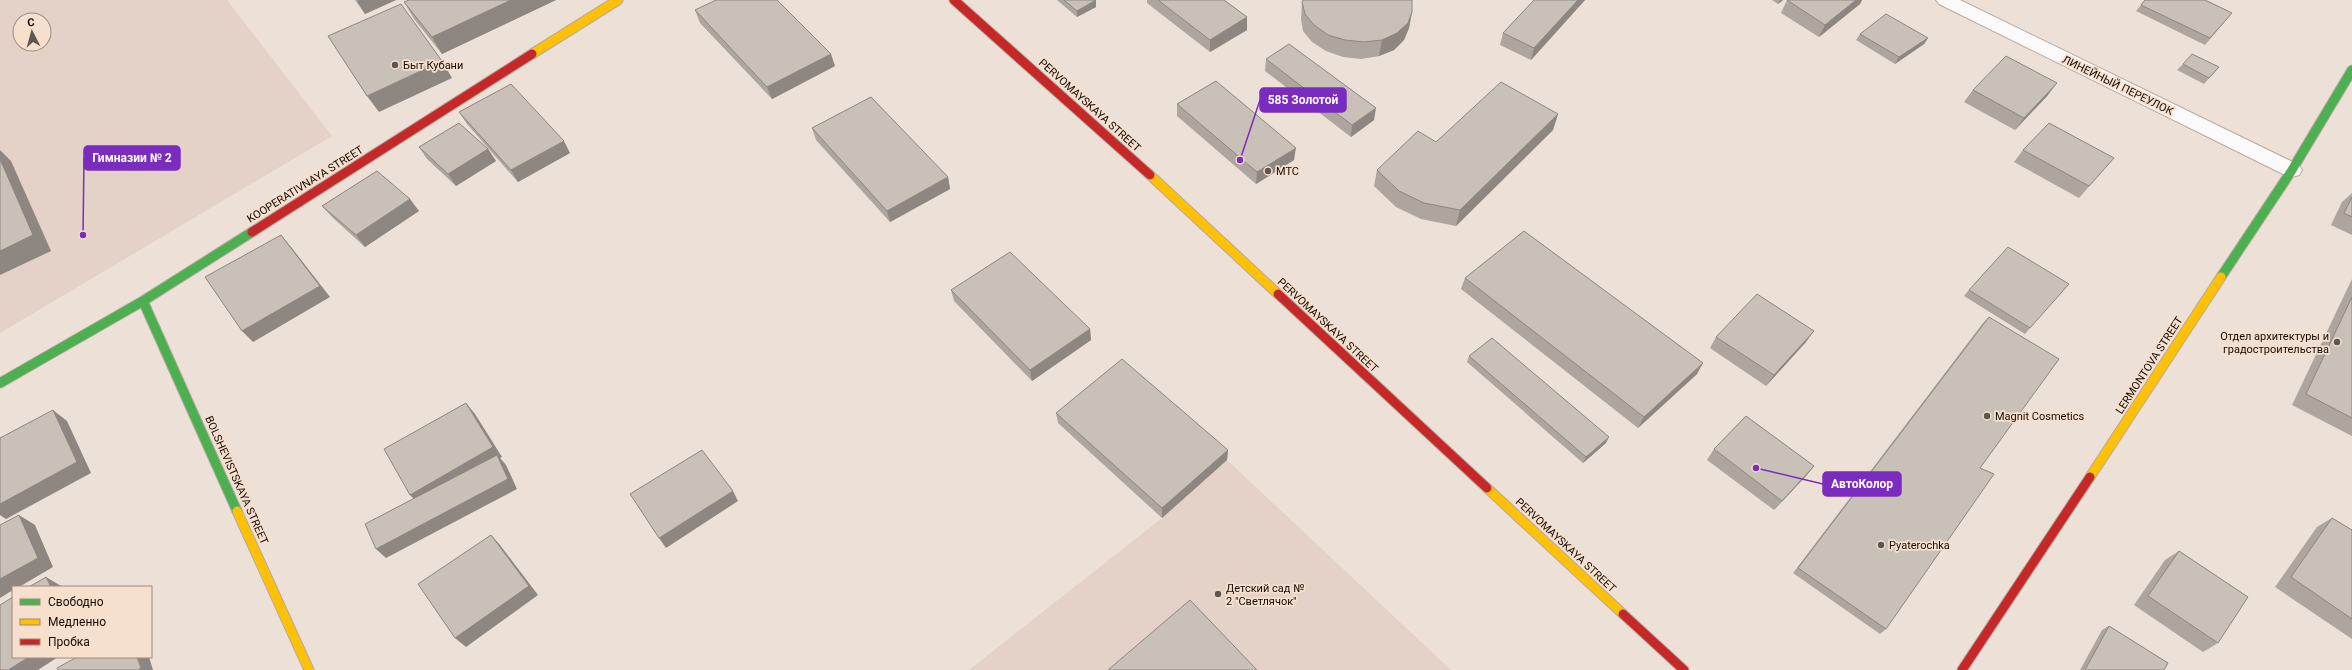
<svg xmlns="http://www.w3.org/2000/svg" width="2352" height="670" viewBox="0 0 2352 670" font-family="Roboto,sans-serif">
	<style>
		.education { fill: #e4d1c8; fill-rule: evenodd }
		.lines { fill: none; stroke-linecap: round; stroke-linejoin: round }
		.street-casing { stroke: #b3a9a1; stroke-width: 2 }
		.fast-casing { stroke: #b3a9a1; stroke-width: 11 }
		.slow-casing { stroke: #b3a9a1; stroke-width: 11 }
		.jam-casing { stroke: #b3a9a1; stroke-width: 11 }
		.street { fill: #fcfaf9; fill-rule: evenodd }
		.fast { stroke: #4caf50; stroke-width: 9 }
		.slow { stroke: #ffc107; stroke-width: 9 }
		.jam { stroke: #c62828; stroke-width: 9 }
		.wall { fill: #ada59e }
		.shaded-wall { fill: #8d8681 }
		.building { fill: #c9c0b8; stroke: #8d8681 }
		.poi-dot { fill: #5f564f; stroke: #f6dfcd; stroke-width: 1.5 }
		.labels { text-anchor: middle; stroke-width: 3.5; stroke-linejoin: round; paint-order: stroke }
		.poi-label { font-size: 11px; fill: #120b06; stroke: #f6dfcd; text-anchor: start }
		.street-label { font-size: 11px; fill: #120b06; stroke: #f6dfcd }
		.leader { fill: none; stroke: #7b2cbf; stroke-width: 1.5 }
		.callout-dot { fill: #7b2cbf; stroke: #f6dfcd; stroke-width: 1.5 }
		.callout { fill: #7b2cbf; stroke: #7b2cbf; stroke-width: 1.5 }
		.callout-label { font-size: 12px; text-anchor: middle; font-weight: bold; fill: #fff }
	</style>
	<rect width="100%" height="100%" fill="#ede0d6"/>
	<g class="education">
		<path d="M0,0H227L332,136L0,333ZM20,20H44V44H20Z"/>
		<polygon points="1227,460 1451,670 969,670 1162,518"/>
	</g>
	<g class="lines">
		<defs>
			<polygon id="street" points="1936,0 1960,0 2299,165 2302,170 2299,175 2292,177 2285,175 1939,4"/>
			<g id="fast">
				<polyline points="2221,277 2292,170 2352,70"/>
				<polyline points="143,301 237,511"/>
				<polyline points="0,383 143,301 252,232"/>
			</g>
			<g id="slow">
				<polyline points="532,54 618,0"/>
				<polyline points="1150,175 1278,294"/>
				<polyline points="2090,477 2221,277"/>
				<polyline points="1487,488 1623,614"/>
				<polyline points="237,511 309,670"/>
			</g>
			<g id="jam">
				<polyline points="954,0 1150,175"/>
				<polyline points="252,232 532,54"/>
				<polyline points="1278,294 1487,488"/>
				<polyline points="1623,614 1684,670"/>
				<polyline points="1962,670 2090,477"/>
			</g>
		</defs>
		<use href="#street" class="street-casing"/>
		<use href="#fast" class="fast-casing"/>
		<use href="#slow" class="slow-casing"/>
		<use href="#jam" class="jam-casing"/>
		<use href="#street" class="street"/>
		<use href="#fast" class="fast"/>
		<use href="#slow" class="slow"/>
		<use href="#jam" class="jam"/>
	</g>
	<g class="wall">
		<polygon points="355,0 396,0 365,14"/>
		<polygon points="409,0 556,0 442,54 414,19 404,2"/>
		<polygon points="1057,0 1096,0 1096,7 1077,17"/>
		<polygon points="1147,0 1224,0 1247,17 1247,30 1210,52 1147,3"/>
		<polygon points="1534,0 1585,0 1531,60 1500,45 1503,33"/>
		<polygon points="1772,0 1783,0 1778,4"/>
		<polygon points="1787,0 1862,0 1860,4 1819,37 1781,13"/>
		<polygon points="1302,2 1412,12 1409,28 1404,40 1394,50 1379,56 1361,59 1343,57 1326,51 1312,42 1303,31 1301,19"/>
		<polygon points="2141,5 2232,13 2205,45 2136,11"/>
		<polygon points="695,10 835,66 772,99 700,23"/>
		<polygon points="1860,34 1928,38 1924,44 1895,64 1856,40"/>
		<polygon points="1266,59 1374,120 1351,137 1265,71"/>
		<polygon points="2183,64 2219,67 2204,84 2177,70"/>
		<polygon points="1973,90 2048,95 2015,130 1964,102"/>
		<polygon points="1177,104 1294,160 1256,184 1177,116"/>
		<polygon points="459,112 570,153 518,182 467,124"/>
		<polygon points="1558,114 1553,130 1456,226 1421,219 1396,207 1374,186 1377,170 1436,142"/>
		<polygon points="812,128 948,177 950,189 890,222 816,140"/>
		<polygon points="419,147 488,149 496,161 456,186 427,159"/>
		<polygon points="2023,150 2114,158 2079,198 2014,162"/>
		<polygon points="2352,193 2352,235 2331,225 2342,202"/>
		<polygon points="322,206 419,211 365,247 332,217"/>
		<polygon points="1465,278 1697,374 1638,428 1461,289"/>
		<polygon points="2352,279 2352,436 2292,405"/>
		<polygon points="951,290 1090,329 1091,340 1032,381 954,301"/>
		<polygon points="1969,290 2030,328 2025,334 1964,296"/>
		<polygon points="1989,317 1886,629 1880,634 1793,573 1983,323"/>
		<polygon points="1716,337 1806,342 1766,386 1710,348"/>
		<polygon points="1469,356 1606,443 1583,463 1467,362"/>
		<polygon points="1056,413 1228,450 1227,460 1162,518 1058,423"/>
		<polygon points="1714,449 1814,466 1806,476 1774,510 1707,460"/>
		<polygon points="2332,518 2352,530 2352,639 2275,587 2317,527"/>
		<polygon points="2179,551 2218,643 2203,652 2134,605 2165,560"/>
		<polygon points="2109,626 2164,670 2080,670 2102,630"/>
	</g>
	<g class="shaded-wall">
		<polygon points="359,0 396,0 365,14 357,1"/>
		<polygon points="511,0 556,0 442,54 432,37"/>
		<polygon points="1096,0 1096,7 1077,17 1077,11"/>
		<polygon points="1578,0 1585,0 1531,60 1534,48"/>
		<polygon points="1780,0 1783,0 1778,4"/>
		<polygon points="1856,0 1862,0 1860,4 1819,37 1825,25"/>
		<polygon points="1412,12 1409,28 1404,40 1394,50 1379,56 1382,40"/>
		<polygon points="1247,17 1247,30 1210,52 1210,40"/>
		<polygon points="1928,38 1924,44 1895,64 1899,57"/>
		<polygon points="831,54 835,66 772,99 767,87"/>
		<polygon points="442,61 452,78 379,112 367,96"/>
		<polygon points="2057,83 2048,95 2015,130 2024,118"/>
		<polygon points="1376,108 1374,120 1351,137 1352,125"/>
		<polygon points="1558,114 1553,130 1456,226 1460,210"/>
		<polygon points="564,141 570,153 518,182 511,170"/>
		<polygon points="1296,148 1294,160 1256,184 1257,172"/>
		<polygon points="488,149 496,161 456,186 448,174"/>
		<polygon points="0,150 11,161 51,251 0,275"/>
		<polygon points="948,177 950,189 890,222 887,211"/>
		<polygon points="410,199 419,211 365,247 356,235"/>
		<polygon points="281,235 291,247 330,297 253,342 242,331"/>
		<polygon points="1090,329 1091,340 1032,381 1030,370"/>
		<polygon points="1814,331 1806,342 1766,386 1774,375"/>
		<polygon points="1703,363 1697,374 1638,428 1644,417"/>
		<polygon points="466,403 475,414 502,457 500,458 506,465 517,489 386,558 376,549 420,505 410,495"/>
		<polygon points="53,410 67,421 91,473 6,519 0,515 0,504"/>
		<polygon points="1609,437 1606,443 1583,463 1586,457"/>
		<polygon points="1228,450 1227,460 1162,518 1162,508"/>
		<polygon points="1814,466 1806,476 1774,510 1782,501"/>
		<polygon points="733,491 738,501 666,548 659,538"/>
		<polygon points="19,515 35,525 53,567 19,587 13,587 13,590 0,598 0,579"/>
		<polygon points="491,535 500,545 538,595 466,647 455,638"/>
		<polygon points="46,577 61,586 61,587 51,587"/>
		<polygon points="29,657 58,657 38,670 8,670"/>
		<polygon points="137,657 149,657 153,670 138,670"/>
	</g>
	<g class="building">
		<polygon points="409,0 511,0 432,37 404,2"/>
		<polygon points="716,0 777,0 831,54 767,87 695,10"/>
		<polygon points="1064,0 1096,0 1077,11"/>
		<polygon points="1158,0 1224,0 1247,17 1210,40"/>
		<polygon points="1303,0 1412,0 1412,12 1408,23 1397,33 1382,40 1364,42 1345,40 1328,35 1314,25 1305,14 1302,2"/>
		<polygon points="1534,0 1578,0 1534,48 1503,33"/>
		<polygon points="1787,0 1856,0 1825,25"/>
		<polygon points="2145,0 2205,0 2232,13 2210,38 2141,5"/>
		<polygon points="401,4 442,61 367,96 328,36"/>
		<polygon points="1886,14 1928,38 1899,57 1860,34"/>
		<polygon points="1289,44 1376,108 1352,125 1266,59"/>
		<polygon points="2192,54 2219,67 2209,78 2183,64"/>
		<polygon points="2006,56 2057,83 2024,118 1973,90"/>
		<polygon points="1216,81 1296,148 1257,172 1177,104"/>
		<polygon points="1501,82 1558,114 1460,210 1424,203 1399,191 1377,170 1418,131 1436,142"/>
		<polygon points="511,84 564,141 511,170 459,112"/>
		<polygon points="871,97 948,177 887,211 812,128"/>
		<polygon points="459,123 488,149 448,174 419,147"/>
		<polygon points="2049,123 2114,158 2089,186 2023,150"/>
		<polygon points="0,159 33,235 0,251"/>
		<polygon points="377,171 410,199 356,235 322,206"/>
		<polygon points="2352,197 2352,217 2344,213"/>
		<polygon points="1524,231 1703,363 1644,417 1465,278"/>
		<polygon points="281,235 320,286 242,331 205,277"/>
		<polygon points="2008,247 2069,284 2030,328 1969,290"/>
		<polygon points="1010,252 1090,329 1030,370 951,290"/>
		<polygon points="1757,294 1814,331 1774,375 1716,337"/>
		<polygon points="2352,297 2352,418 2306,394"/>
		<polygon points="1989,317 2059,359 1980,468 1994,474 1886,629 1798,568"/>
		<polygon points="1492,338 1609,437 1586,457 1469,356"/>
		<polygon points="1122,359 1228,450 1162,508 1056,413"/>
		<polygon points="466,403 493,447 410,495 384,449"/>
		<polygon points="53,410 77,462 0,504 0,438"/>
		<polygon points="1746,416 1814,466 1782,501 1714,449"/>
		<polygon points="702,450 733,491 659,538 630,494"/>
		<polygon points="497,455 508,479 376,549 365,524"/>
		<polygon points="19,515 38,558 0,579 0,525"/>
		<polygon points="2332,518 2352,530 2352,619 2291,577"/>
		<polygon points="491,535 529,586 455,638 418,584"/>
		<polygon points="2179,551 2248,597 2218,643 2148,596"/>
		<polygon points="46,577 51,587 29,587"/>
		<polygon points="13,597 13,657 29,657 8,670 0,670 0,605"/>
		<polygon points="1190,600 1257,670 1108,670"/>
		<polygon points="2109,626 2168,663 2164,670 2085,670"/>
		<polygon points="77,657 137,657 141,668 138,670 58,670 57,668"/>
	</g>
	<g class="poi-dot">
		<circle cx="395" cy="65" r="4"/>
		<circle cx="1268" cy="171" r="4"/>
		<circle cx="2337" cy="342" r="4"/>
		<circle cx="1987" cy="416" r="4"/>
		<circle cx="1881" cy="545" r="4"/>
		<circle cx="1218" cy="594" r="4"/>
	</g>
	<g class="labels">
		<g class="poi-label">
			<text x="403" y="69">Быт Кубани</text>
			<text x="1276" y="175">МТС</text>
			<text x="2329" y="340" text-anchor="end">Отдел архитектуры и<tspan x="2329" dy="13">градостроительства</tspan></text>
			<text x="1995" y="420">Magnit Cosmetics</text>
			<text x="1889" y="549">Pyaterochka</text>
			<text x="1226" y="592">Детский сад №<tspan x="1226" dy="13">2 "Светлячок"</tspan></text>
		</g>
		<g class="street-label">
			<text transform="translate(2118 85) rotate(26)" y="4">ЛИНЕЙНЫЙ ПЕРЕУЛОК</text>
			<text transform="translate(1090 105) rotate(42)" y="4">PERVOMAYSKAYA STREET</text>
			<text transform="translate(305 184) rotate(-32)" y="4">KOOPERATIVNAYA STREET</text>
			<text transform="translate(1328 325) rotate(43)" y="4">PERVOMAYSKAYA STREET</text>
			<text transform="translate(2149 365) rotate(-57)" y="4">LERMONTOVA STREET</text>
			<text transform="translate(237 480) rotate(66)" y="4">BOLSHEVISTSKAYA STREET</text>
			<text transform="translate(1566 545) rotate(43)" y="4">PERVOMAYSKAYA STREET</text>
		</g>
	</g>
	<path class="leader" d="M1240 160L1260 100M83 235L84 158M1756 468L1823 484"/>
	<g class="callout-dot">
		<circle cx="1240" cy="160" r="4"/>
		<circle cx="83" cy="235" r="4"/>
		<circle cx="1756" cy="468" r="4"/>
	</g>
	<g class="callout">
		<rect x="1260" y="88" width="86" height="24" rx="4"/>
		<rect x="84" y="146" width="96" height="24" rx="4"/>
		<rect x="1823" y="472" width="78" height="24" rx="4"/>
	</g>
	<g class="callout-label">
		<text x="1303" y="104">585 Золотой</text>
		<text x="132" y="162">Гимназии № 2</text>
		<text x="1862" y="488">АвтоКолор</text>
	</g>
	<rect x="12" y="586" width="140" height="72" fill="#f6dfcd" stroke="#9b8a7d"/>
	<rect x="20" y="599" width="20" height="6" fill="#4caf50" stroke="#9b8a7d"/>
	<text x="48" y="606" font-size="12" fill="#120b06">Свободно</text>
	<rect x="20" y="619" width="20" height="6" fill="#ffc107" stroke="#9b8a7d"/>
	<text x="48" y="626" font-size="12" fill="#120b06">Медленно</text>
	<rect x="20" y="639" width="20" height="6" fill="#c62828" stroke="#9b8a7d"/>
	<text x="48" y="646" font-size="12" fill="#120b06">Пробка</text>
	<g transform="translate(32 32) rotate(354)"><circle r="19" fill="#f6dfcd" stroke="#9b8a7d"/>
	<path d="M0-3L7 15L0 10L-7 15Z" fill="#5f564f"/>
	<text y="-6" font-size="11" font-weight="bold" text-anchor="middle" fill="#120b06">С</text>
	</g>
</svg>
